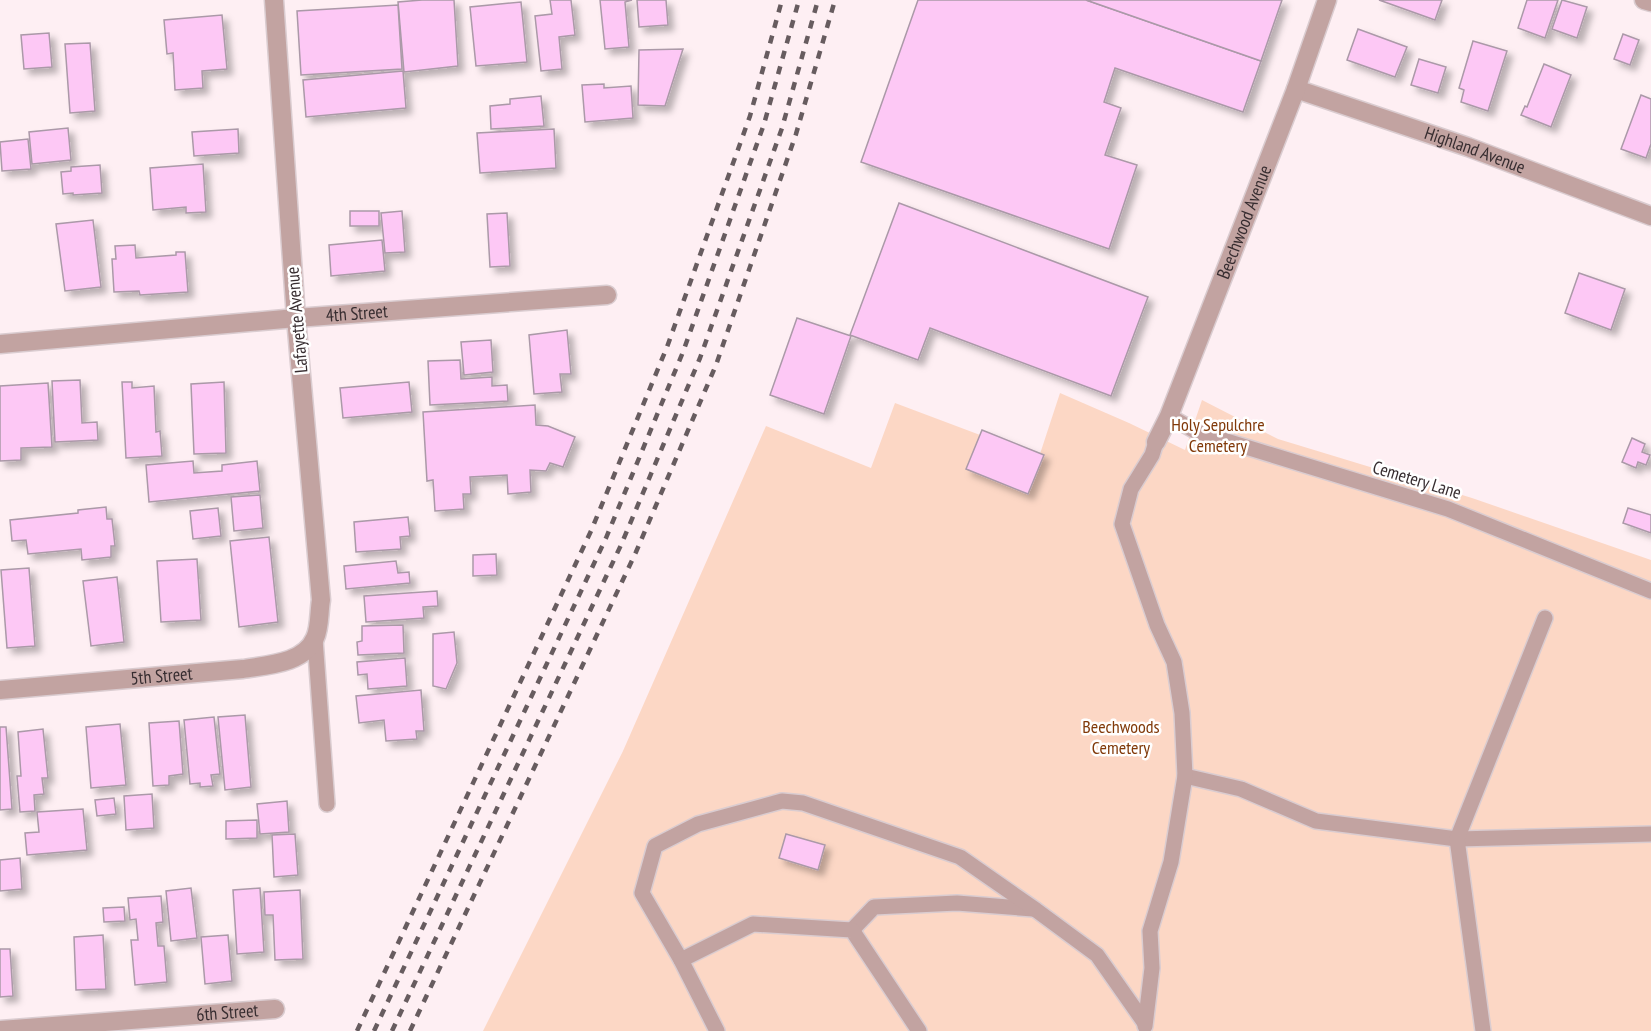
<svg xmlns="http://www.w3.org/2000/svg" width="1651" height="1031" viewBox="0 0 1651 1031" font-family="'PT Sans Narrow',sans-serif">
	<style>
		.green { fill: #fcd7c5 }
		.building { fill: #fdc8f5; stroke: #ab99a8; stroke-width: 1.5; filter: url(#shadow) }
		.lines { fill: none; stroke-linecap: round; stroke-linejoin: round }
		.lane-casing { stroke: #daccd0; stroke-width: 18 }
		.street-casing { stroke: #daccd0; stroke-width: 21 }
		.lane { stroke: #c2a3a1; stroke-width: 15 }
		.street { stroke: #c2a3a1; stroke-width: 18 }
		.rail { stroke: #675c5f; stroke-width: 4.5; stroke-dasharray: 8 8; stroke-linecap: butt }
		.labels { text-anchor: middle; stroke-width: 5; stroke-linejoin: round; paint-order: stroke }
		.street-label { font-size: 18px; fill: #372d30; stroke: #fff }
		.park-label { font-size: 18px; fill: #813909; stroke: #fff }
	</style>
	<defs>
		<filter id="shadow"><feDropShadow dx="5.5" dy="5.5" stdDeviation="3" flood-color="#0004"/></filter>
	</defs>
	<rect width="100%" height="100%" fill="#feeff3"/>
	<polygon class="green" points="1060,393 1129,423 1185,450 1202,400 1278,439 1472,498 1651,560 1651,1031 483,1031 623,751 766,426 871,468 895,403 1039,457"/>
	<g class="building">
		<polygon points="422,0 454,0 458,66 404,72 398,2"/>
		<polygon points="550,0 571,0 575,35 559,37 562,69 541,71 535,16 552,14"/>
		<polygon points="600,0 632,0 625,2 629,47 605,49"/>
		<polygon points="637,0 666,0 668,25 639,27"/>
		<polygon points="918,0 1086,0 1261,61 1243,112 1115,68 1104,102 1121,108 1105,155 1137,165 1109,249 861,162"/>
		<polygon points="1086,0 1282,0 1261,61"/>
		<polygon points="1379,0 1442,0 1435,20"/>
		<polygon points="1527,0 1558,0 1545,38 1518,28"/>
		<polygon points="1562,0 1587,7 1577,38 1552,29"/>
		<polygon points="521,2 527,62 476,66 470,7"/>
		<polygon points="398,5 402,69 301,75 297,11"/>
		<polygon points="222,15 227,69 202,71 203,88 175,90 173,53 167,54 164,20"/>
		<polygon points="1358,29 1407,47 1395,77 1347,60"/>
		<polygon points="49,33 52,67 24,69 21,35"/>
		<polygon points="1623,34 1639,40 1630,65 1614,59"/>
		<polygon points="1473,41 1507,51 1488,111 1461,102 1464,90 1459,88"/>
		<polygon points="90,43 95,111 70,113 65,44"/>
		<polygon points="683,49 665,106 638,105 639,50"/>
		<polygon points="1419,59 1446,67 1438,93 1411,85"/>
		<polygon points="1544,64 1571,75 1551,127 1521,115 1525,106 1527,107"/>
		<polygon points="403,71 406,108 306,117 303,80"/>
		<polygon points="604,84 604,88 631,86 633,118 585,122 582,85"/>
		<polygon points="1641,95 1651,99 1651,144 1646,158 1621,149"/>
		<polygon points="541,96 544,126 491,129 490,106 510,104 510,99"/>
		<polygon points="68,128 71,160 32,164 29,132"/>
		<polygon points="238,129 239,153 194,156 192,132"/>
		<polygon points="554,129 556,168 480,173 477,133"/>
		<polygon points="28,139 31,169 2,171 0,142"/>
		<polygon points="203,164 206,212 186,213 186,207 153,210 150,168"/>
		<polygon points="100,165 102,193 73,195 73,193 63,194 61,172 71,171 71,167"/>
		<polygon points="899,203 1148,297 1111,396 930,328 918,360 850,335"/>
		<rect x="350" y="211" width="29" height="15"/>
		<polygon points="402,211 405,252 385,253 381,213"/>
		<polygon points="507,213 510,266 490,267 487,214"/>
		<polygon points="93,220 101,287 65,291 56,224"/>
		<polygon points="382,240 385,271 331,276 329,245"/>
		<polygon points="135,245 136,258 176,255 176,252 185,252 188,292 140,295 139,291 114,292 112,259 116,259 115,246"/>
		<polygon points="1579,273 1625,289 1611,330 1565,313"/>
		<polygon points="797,318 851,336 824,414 770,395"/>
		<polygon points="567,330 571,374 560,374 562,392 534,394 529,335"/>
		<polygon points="491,340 493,372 464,375 461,342"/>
		<polygon points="460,360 461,379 492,377 492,386 507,385 508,401 430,405 428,361"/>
		<polygon points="80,380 82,423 97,422 98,440 55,442 52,381"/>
		<polygon points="122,382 132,382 132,388 154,386 156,432 160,431 162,456 126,458"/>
		<polygon points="224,382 226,453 194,454 191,384"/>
		<polygon points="409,382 412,412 343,418 340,388"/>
		<polygon points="48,383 52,447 21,448 21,460 0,461 0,386"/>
		<polygon points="535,405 536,425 548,426 575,437 563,467 550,463 546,471 530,470 531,492 508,494 507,475 470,477 471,494 463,494 464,509 435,511 433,480 427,481 423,412"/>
		<polygon points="982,430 1044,455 1028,494 966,469"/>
		<polygon points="1632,438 1645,444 1642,452 1650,455 1646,465 1638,462 1636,468 1622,462"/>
		<polygon points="193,461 194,473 222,471 222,465 257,461 260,491 149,502 146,465"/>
		<polygon points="260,495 263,528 234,531 231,497"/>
		<polygon points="106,507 107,519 112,519 115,546 111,546 111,557 82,560 81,549 28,554 26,540 12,541 10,520 78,513 78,510"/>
		<polygon points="218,508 221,536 193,539 190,511"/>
		<polygon points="1628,508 1651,515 1651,533 1623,523"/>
		<polygon points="408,517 410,536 400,537 401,549 356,552 354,522"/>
		<polygon points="269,537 278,622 239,627 230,541"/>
		<polygon points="496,554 497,575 473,576 473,555"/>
		<polygon points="197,559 201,620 161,622 157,561"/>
		<polygon points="396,561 398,573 409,572 410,583 346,589 344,566"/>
		<polygon points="29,568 35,646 7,648 1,570"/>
		<polygon points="117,577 124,642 91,646 83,581"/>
		<polygon points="437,591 438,606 423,607 424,618 366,622 364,596"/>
		<polygon points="403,625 404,653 358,655 357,642 362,641 362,626"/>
		<polygon points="454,632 457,663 446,689 433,686 433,634"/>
		<polygon points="405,658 407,686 368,689 367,674 358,675 357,662"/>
		<polygon points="421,690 424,731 416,731 417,739 386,741 384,720 359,723 356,696"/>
		<polygon points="245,715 251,787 225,790 218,717"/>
		<polygon points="214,717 220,774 211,775 213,786 200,787 200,783 190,784 184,720"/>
		<polygon points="179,721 183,774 169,776 169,785 153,786 149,723"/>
		<polygon points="120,724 126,785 91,788 86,727"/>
		<polygon points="0,727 6,727 12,809 0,810"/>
		<polygon points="43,729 48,778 42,778 44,794 34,795 35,811 20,812 17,776 21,776 18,732"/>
		<polygon points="152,794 154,828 126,830 124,796"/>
		<polygon points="114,798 116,814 97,816 95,800"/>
		<polygon points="287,801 289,832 260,834 257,804"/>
		<polygon points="83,809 87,850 27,855 25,833 39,832 37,812"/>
		<polygon points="257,820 257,838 226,839 226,821"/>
		<polygon points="295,834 298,875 274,877 272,835"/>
		<polygon points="786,834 825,845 818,870 779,858"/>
		<polygon points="20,858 22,889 0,891 0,860"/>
		<polygon points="191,888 197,938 171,941 166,891"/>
		<polygon points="260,888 264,952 237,954 233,890"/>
		<polygon points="300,890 303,959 275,960 273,915 265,915 264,892"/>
		<polygon points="161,896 163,922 156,923 158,946 164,946 167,982 135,985 131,940 138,940 136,919 130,920 128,898"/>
		<polygon points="124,907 125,921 104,922 103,908"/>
		<polygon points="103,935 106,989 76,990 74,937"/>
		<polygon points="228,935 232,981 205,984 201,937"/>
		<polygon points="0,949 10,949 13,996 0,997"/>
	</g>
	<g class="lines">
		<defs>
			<g id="lane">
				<polyline points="1169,416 1197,432 1448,509 1651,591"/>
				<polyline points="315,639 327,804"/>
				<polyline points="1185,776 1241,789 1316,821 1457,839 1651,834"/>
				<polyline points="852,930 874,907 957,903 1033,909"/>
				<polyline points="681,960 642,893 655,846 698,824 782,801 803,803 960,857 1036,910 1097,955 1144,1022"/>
				<polyline points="1145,1026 1152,968 1150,931 1171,862 1185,776 1182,713 1174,662 1157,625 1122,524 1131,489 1152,455 1156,442"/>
				<polyline points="717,1031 681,960 753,924 852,930 919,1031"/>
				<polyline points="1483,1031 1457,839 1545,618"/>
			</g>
			<g id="street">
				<polyline points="1644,0 1651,2"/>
				<path id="s1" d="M1296,89L1468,147L1651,216"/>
				<path id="s2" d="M0,344L296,318L607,295"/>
				<path id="s3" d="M1156,442L1169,416L1296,89L1327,0"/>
				<path id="s4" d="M0,690L243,669C266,665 304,664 315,638C320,628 319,611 321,600L296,318L274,0"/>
				<path id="s5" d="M0,1030L275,1009"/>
			</g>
		</defs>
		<use href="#lane" class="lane-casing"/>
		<use href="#street" class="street-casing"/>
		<use href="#lane" class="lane"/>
		<use href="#street" class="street"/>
		<g class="rail">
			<polyline points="357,1031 591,531 667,347 750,116 782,0"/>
			<polyline points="374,1031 606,538 683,352 764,124 799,0"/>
			<polyline points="392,1031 621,545 700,358 782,128 818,0"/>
			<polyline points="410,1031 636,552 716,365 796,134 835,0"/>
		</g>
	</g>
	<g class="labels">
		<g class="street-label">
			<text dy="6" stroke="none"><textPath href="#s1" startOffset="189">Highland Avenue</textPath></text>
			<text dy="6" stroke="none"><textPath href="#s3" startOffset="237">Beechwood Avenue</textPath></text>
			<text dy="6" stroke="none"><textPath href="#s2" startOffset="358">4th Street</textPath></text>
			<text transform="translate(297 320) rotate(-95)" y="6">Lafayette Avenue</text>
			<text transform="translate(1417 480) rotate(17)" y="6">Cemetery Lane</text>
			<text dy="6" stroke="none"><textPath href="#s4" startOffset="162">5th Street</textPath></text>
			<text dy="6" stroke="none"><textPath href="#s5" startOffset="228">6th Street</textPath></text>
		</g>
		<g class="park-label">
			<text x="1218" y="431">Holy Sepulchre<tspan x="1218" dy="21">Cemetery</tspan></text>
			<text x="1121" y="733">Beechwoods<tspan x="1121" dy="21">Cemetery</tspan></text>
		</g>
	</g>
</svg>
